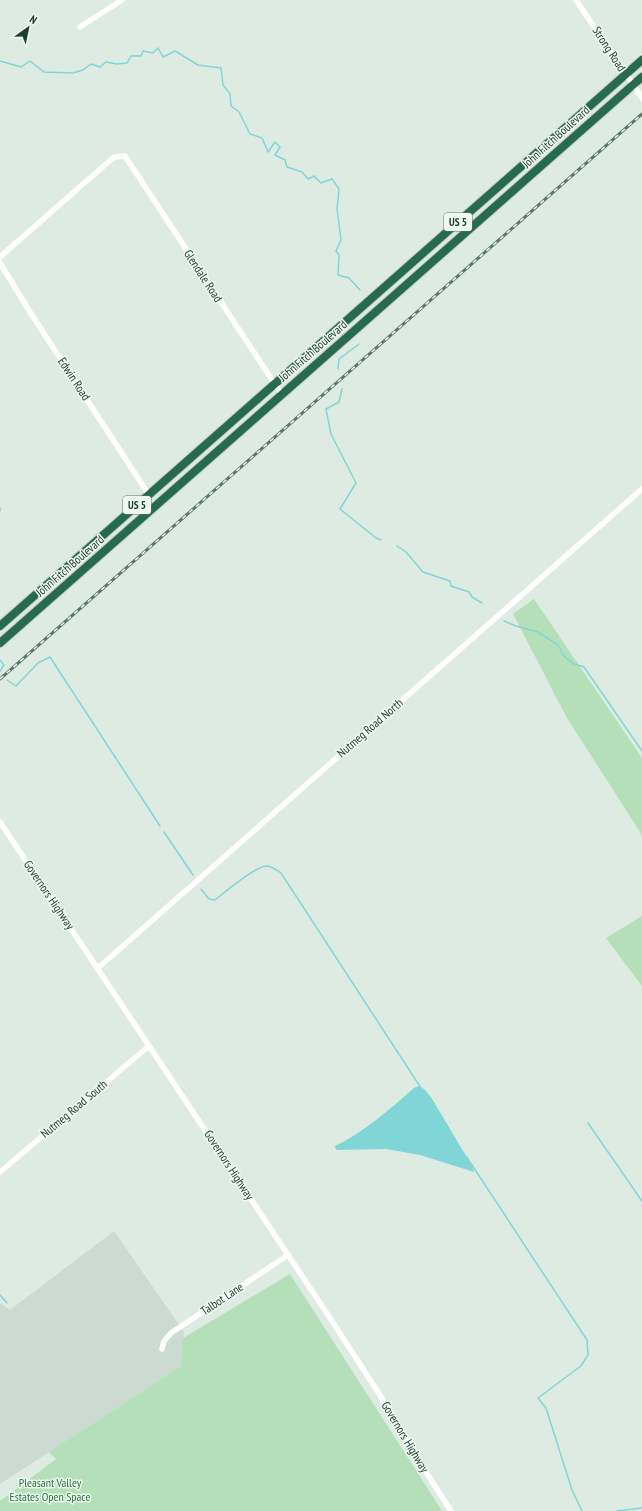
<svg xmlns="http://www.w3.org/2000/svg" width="642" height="1511" viewBox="0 0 642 1511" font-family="'PT Sans Narrow',sans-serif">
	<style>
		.built { fill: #ccdbd2 }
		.green { fill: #b4dfb9 }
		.water { fill: #80d6d6 }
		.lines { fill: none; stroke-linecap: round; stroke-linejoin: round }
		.stream { stroke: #80d6d6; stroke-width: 1.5 }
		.highway-casing { stroke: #c0c8c5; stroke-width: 10 }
		.minor { stroke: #fff; stroke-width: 5.5 }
		.highway { stroke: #276a52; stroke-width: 8 }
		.rail-casing { stroke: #58786a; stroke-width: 3 }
		.rail { stroke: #eef7f1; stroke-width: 1.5; stroke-dasharray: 4.5; stroke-linecap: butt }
		.labels { text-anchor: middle; stroke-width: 3; stroke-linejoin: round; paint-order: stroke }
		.shield { fill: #eef7f1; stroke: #5c7469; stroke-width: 1 }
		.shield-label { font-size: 11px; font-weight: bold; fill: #1e3c2f }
		.street-label { font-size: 12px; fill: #1e3c2f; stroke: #eef7f1 }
		.park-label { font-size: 12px; fill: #257638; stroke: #eef7f1 }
	</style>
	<rect width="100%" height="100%" fill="#deebe3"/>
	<polygon class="built" points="114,1231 184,1332 181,1366 0,1484 0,1303 10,1310"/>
	<g class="green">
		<polygon points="534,599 642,758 642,838 640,832 567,718 513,614"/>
		<polygon points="642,916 642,986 606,938"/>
		<polygon points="290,1274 442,1511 0,1511 0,1501 56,1459 49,1452 181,1366 183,1338"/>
	</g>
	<path class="water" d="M419,1086L424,1089L431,1097L472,1166L474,1172L420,1155L386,1149L336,1150L335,1146C364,1132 389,1110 414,1088Z"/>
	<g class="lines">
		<g class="stream">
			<polyline points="0,61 21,67 30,61 44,72 73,73 83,70 91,64 100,67 106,62 117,64 127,63 131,56 141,56 143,51 153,53 158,48 163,57 175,51 198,65 221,68 223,85 230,94 231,106 239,112 250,134 262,138 268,152 275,142 280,147 275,155 285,160 287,167 302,172 308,179 314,176 321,183 332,179 339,189 337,209 341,240 336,251 339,255 338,275 349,278 360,290"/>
			<polyline points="338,369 339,359 359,344"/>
			<polyline points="342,389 339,402 326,409 331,434 356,483 340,509 376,538 381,540"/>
			<polyline points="0,508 0,511"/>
			<polyline points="397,546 406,552 423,572 450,581 451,586 469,592 472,597 482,603"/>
			<polyline points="504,621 516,626 538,632 558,645 564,656 572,663 584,667 642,751"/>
			<polyline points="0,660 4,665 0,671"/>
			<polyline points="7,680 16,686 38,663 50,657 160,826"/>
			<polyline points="164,832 193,875"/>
			<path d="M201,889L209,899L215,900C225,892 257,865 267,866C273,867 277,870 281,873L421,1088"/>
			<polyline points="588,1123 642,1201"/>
			<polyline points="466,1156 587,1340 588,1355 581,1366 538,1398 546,1408 572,1490 582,1511"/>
			<polyline points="0,1295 7,1303"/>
			<polyline points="617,1511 642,1508"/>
		</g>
		<defs>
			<g id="highway">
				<polyline points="0,626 642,60"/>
				<polyline points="0,643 642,77"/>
			</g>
		</defs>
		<use href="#highway" class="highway-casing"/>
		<g class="minor">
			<polyline points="576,0 642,98"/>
			<polyline points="80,27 122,0"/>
			<polyline points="0,257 114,157 125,156 282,395"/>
			<polyline points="0,263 30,312 149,495"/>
			<polyline points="0,822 330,1318 378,1392 415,1455 451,1511"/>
			<polyline points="98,968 642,489"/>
			<polyline points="0,1172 149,1046"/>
			<polyline points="162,1349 164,1341 171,1333 288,1255"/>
		</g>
		<use href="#highway" class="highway"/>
		<defs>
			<polyline id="rail" points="0,679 642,114"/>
		</defs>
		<use href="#rail" class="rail-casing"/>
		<use href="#rail" class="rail"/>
	</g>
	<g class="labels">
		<g class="shield">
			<rect x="444" y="213" width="28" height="18" rx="3"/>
			<rect x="123" y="496" width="28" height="18" rx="3"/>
		</g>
		<g class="shield-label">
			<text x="458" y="226">US 5</text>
			<text x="137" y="509">US 5</text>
		</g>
		<g class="street-label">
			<text transform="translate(609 49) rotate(57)" y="4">Strong Road</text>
			<text transform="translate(556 137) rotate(-42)" y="4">John Fitch Boulevard</text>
			<text transform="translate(203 276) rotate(57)" y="4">Glendale Road</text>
			<text transform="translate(313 351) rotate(-41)" y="4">John Fitch Boulevard</text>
			<text transform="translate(74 379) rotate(57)" y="4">Edwin Road</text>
			<text transform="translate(70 566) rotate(-41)" y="4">John Fitch Boulevard</text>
			<text transform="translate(370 728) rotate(-41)" y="4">Nutmeg Road North</text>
			<text transform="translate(49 895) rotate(56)" y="4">Governors Highway</text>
			<text transform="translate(74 1109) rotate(-40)" y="4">Nutmeg Road South</text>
			<text transform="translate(229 1165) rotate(57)" y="4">Governors Highway</text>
			<text transform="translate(222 1299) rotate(-34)" y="4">Talbot Lane</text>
			<text transform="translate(405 1437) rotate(59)" y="4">Governors Highway</text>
		</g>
		<g class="park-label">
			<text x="50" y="1487">Pleasant Valley<tspan x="50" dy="14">Estates Open Space</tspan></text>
		</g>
	</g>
	<g transform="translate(28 28) rotate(33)" stroke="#eef7f1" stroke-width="3" paint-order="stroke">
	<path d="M0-3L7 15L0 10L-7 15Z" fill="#1e3c2f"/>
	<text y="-6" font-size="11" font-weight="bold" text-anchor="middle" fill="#1e3c2f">N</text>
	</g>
</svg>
